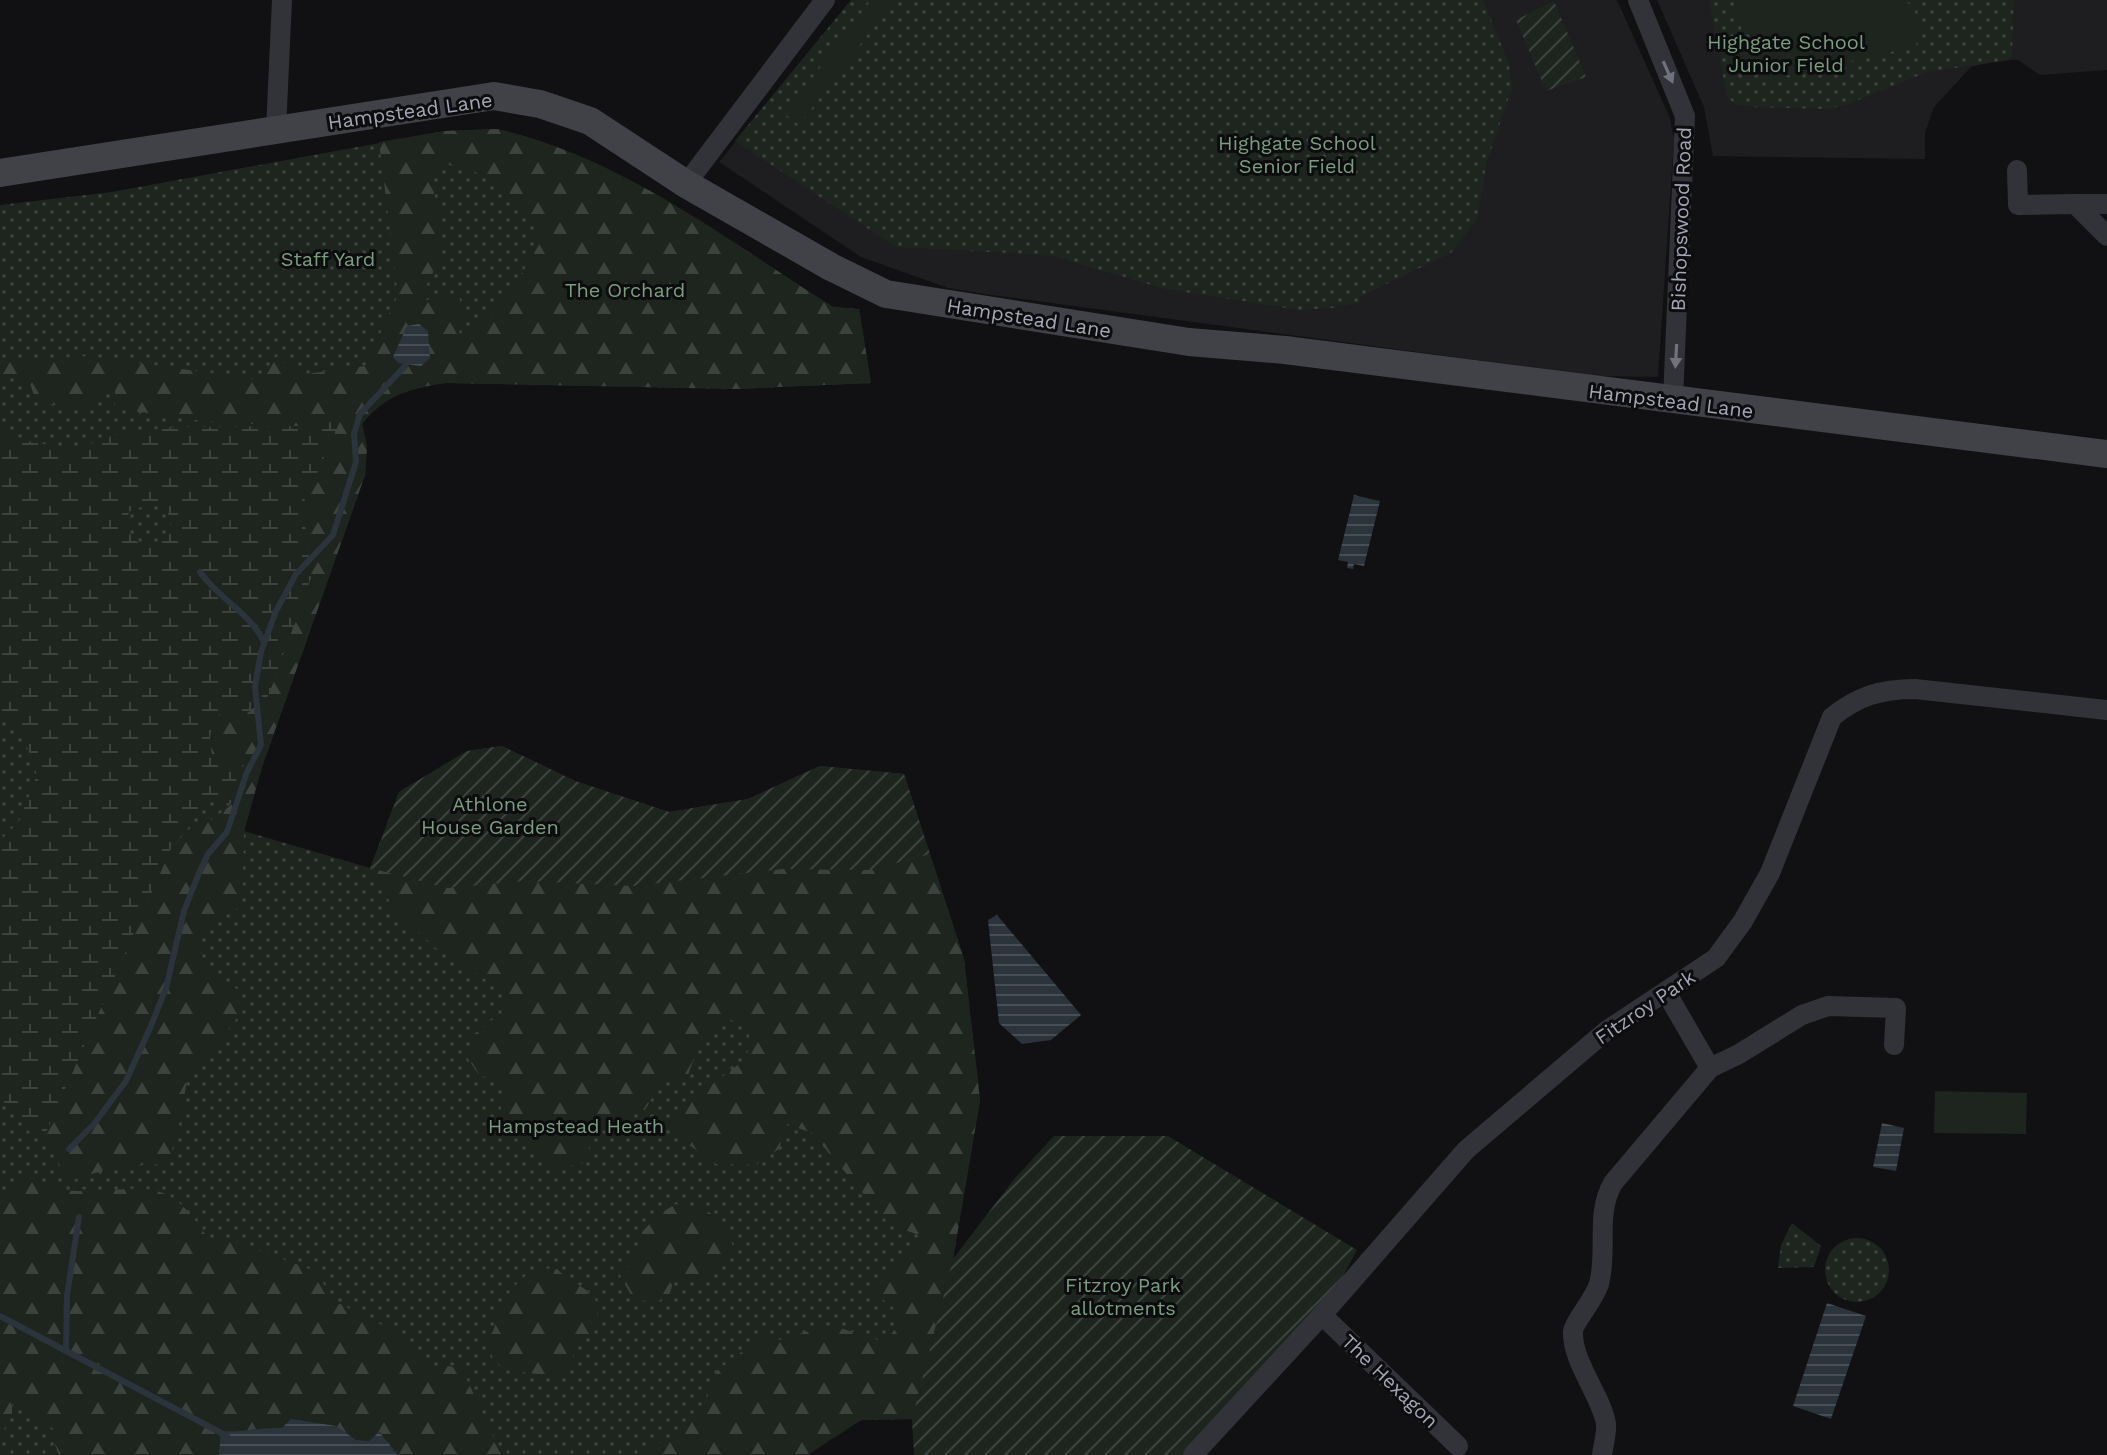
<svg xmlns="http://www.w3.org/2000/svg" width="2107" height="1455" viewBox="0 0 2107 1455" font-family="'Work Sans',sans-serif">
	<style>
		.built { fill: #1e1d20 }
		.grass { fill: url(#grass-dots) }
		.forest { fill: url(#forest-firs); fill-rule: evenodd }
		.wetland { fill: url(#wetland-marsh); fill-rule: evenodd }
		.garden { fill: url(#garden-furrows) }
		.pitch { fill: #1e251f }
		.water { fill: url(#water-rules) }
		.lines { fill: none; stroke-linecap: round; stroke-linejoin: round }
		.stream { stroke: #2b333b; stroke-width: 6 }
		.street { stroke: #323338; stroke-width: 20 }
		.secondary { stroke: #414248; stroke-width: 28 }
		.oneway { fill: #70727c }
		.labels { text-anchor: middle; stroke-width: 6; stroke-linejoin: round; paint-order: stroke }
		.park-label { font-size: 20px; fill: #7a9e80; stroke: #0d0c0e }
		.street-label { font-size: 20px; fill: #a3a6b3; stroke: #0d0c0e }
	</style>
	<defs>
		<pattern id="grass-dots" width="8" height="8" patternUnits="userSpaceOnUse" patternTransform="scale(2)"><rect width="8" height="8" fill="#1e251f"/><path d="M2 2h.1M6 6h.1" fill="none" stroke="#3c423d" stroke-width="1.8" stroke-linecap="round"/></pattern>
		<pattern id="forest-firs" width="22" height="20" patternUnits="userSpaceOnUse" patternTransform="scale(2)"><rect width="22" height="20" fill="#1e251f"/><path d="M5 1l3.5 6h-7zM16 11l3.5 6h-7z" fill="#3c423d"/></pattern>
		<pattern id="wetland-marsh" width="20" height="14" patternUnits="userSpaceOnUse" patternTransform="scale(2)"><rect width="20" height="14" fill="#1e251f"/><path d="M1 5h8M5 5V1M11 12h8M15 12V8" fill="none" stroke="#3c423d"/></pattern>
		<pattern id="garden-furrows" width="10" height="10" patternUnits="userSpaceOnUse" patternTransform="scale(2)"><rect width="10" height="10" fill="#1e251f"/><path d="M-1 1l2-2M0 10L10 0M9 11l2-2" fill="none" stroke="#3c423d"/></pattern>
		<pattern id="water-rules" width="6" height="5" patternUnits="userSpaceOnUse" patternTransform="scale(2)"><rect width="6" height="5" fill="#2b333b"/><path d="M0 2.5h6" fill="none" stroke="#474e55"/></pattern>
	</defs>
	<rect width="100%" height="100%" fill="#111113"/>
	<g class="built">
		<polygon points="851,0 1617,0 1670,118 1674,139 1658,377 1596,376 984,294 948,288 861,257 719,162"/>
		<polygon points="1657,0 2107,0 2107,70 2040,75 2018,60 2001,59 1971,67 1934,107 1925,133 1925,159 1713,156 1704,107"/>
	</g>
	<g class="grass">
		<polygon points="851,0 1483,0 1509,64 1512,88 1487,161 1477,219 1451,253 1359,297 1361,302 1334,308 1299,310 1165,289 1049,255 896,247 735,141"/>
		<polygon points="1709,0 2014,0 2012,52 2010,60 1927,72 1846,105 1827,109 1754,107 1735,104 1727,97"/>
		<path d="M497,129C621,157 727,240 833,307L859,309L871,383L736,389L445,383C409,389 386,394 362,424L367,447L365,475L261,770L244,831L370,868L399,792L467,751L502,746L575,781L669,812L748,799L820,766L904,774L964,959L980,1100L953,1259L912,1419L861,1420L807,1455H0V205L112,192L445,131Z"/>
		<polygon points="1792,1223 1821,1246 1814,1267 1778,1268 1781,1245"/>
		<circle cx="1857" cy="1270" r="32"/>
	</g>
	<g class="forest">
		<path d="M497,129C621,157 727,240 833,307L859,309L871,383L736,389L445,383C409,389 386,394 362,424L367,447L365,475L261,770L244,832L242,906L201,930L202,963L237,989L240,1014L204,1062L187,1078L182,1113L168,1164L118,1166L69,1181L44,1137L173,844C193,828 213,821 232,804L234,785L244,762L226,763L212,755C202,709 233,707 268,696L311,578L303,504L340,420L317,426H282L195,420L115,408V389H101L83,408L37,403L30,384L11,378L0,384V362L88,356L261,380L277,356L299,375L365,366L398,295L379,142L445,131ZM451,165C489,171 535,204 539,245C519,277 497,320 463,336L459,332L464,316L459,297L444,294L413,305C432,280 445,255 441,223C439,203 429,188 432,167Z"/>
		<polygon points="930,854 964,959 980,1100 953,1259 912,1419 861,1420 807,1455 637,1455 681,1431 705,1403 717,1371 763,1335 779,1340 830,1325 885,1342 896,1328 898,1315 890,1303 870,1294 871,1281 890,1275 898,1257 924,1237 889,1224 812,1133 787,1124 779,1149 756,1165 716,1164 679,1138 670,1116 747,1058 750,1027 728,1019 702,1035 688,1075 659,1083 647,1107 593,1136 584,1163 551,1169 515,1137 500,1112 506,1081 480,1076 468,1059 473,1035 503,1011 504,991 438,950 395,911 371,868 447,888 524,881 782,869 870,870"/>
		<path d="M28,1177C43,1181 61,1191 76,1191C143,1193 164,1170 207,1237L239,1243L315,1271L336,1302L384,1326L430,1369L449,1366L463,1371L502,1455H398L380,1432L369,1441L356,1440L336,1426L291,1419L282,1428C260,1427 242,1433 221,1431L219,1455H59L55,1445L57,1431L12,1404V1413L0,1438V1200Z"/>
		<path d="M676,1204C710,1207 720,1215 733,1246L706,1280L673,1282L670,1293L654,1304L632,1297L620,1275L642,1250V1232L659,1214Z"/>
		<path d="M536,1268L557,1269C581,1293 610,1288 593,1335L575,1342C575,1360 570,1366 555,1376L504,1370L492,1356L488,1339C497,1328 495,1320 500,1308C508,1291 520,1279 536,1268Z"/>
	</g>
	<path class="wetland" d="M341,419L303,504L311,578L268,696L243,717L222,711C210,724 208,738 212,755L226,763L245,762L234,785L232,804L209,800C193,816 193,827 173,844L44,1137L33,1138L21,1118L0,1098V841L19,821L37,775L21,730L0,715V430L34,443L78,448L117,434L175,427L317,426ZM153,503C166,506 171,515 171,528L156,543L144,545L132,539L126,519L130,511Z"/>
	<g class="garden">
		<polygon points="1554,1 1586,77 1546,91 1516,20"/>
		<polygon points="502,746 575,781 669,812 748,799 820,766 904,774 930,854 870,870 782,869 633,886 524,881 447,888 371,868 399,792 467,751"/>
		<polygon points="1054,1136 1168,1136 1357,1250 1322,1315 1193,1455 914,1455 912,1419 953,1259 1015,1178"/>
	</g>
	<g class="pitch">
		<polygon points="871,0 894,0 799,125 785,114"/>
		<polygon points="1735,0 1907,0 1908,4 1913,3 1920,34 1915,36 1917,46 1760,82 1758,71 1752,73 1744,41 1750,39 1748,30 1742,31"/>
		<polygon points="1935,1091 2027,1093 2026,1134 1934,1133"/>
	</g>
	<g class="water">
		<polygon points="419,324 428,331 430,358 421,366 398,363 393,357 407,326"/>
		<polygon points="1354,495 1380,501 1364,566 1354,564 1353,569 1347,568 1348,562 1338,560"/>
		<polygon points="997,915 1081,1015 1051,1040 1022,1044 999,1023 988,920"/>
		<polygon points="1882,1123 1904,1128 1896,1171 1873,1167"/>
		<polygon points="1827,1303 1866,1316 1831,1419 1793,1406"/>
		<path d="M291,1419L336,1426L356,1440L369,1441L379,1432L398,1455H219L221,1431C242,1433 260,1427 282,1428Z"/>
	</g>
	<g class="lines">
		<g class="stream">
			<path d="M200,572C218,598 251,614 264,642"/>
			<polyline points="69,1149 94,1124 126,1081 151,1026 166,988 184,911 199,873 208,854 227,832 247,772 261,745 255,687 261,652 276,611 296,574 333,535 356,462 354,434 360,414 405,366"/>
			<polyline points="0,1316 227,1436"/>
			<polyline points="66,1351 67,1295 79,1217"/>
		</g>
		<g class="street">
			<polyline points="1638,0 1685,116 1673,400"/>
			<polyline points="276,130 282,0"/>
			<polyline points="2017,170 2018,205 2075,204 2107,236"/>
			<polyline points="686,184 825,0"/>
			<polyline points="2075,204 2107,204"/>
			<polyline points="1666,992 1710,1068"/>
			<polyline points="1322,1315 1458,1446"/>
			<path d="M1193,1455L1322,1315L1466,1150L1606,1031L1716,958L1743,921L1770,873L1832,717C1858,696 1881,689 1915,689L2107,710"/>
			<path d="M1602,1455C1603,1446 1607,1434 1606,1424C1602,1397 1572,1362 1573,1332C1573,1323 1594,1300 1599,1284C1608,1250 1595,1214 1613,1183L1710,1068L1739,1054L1802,1015L1828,1006L1896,1008L1894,1045"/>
		</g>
		<polyline class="secondary" points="0,173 494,96 540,104 590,121 686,184 831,267 886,294 1189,342 1285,350 2107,454"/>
	</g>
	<defs><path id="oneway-solid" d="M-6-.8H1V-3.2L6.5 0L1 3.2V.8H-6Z" transform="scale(2)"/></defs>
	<g class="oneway">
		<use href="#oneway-solid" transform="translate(1668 72) rotate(66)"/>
		<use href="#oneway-solid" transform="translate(1676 356) rotate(93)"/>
	</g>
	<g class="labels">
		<g class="park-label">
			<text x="1786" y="49">Highgate School<tspan x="1786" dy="23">Junior Field</tspan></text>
			<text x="1297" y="150">Highgate School<tspan x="1297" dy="23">Senior Field</tspan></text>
			<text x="328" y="266">Staff Yard</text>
			<text x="625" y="297">The Orchard</text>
			<text x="490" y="811">Athlone<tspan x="490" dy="23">House Garden</tspan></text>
			<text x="576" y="1133">Hampstead Heath</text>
			<text x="1123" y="1292">Fitzroy Park<tspan x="1123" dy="23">allotments</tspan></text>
		</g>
		<g class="street-label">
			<text transform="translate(410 111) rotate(-8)" y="7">Hampstead Lane</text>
			<text transform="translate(1681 219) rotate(-88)" y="7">Bishopswood Road</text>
			<text transform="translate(1029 318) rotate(9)" y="7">Hampstead Lane</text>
			<text transform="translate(1671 401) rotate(7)" y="7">Hampstead Lane</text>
			<text transform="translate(1645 1007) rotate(-34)" y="7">Fitzroy Park</text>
			<text transform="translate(1390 1381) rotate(44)" y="7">The Hexagon</text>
		</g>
	</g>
</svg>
